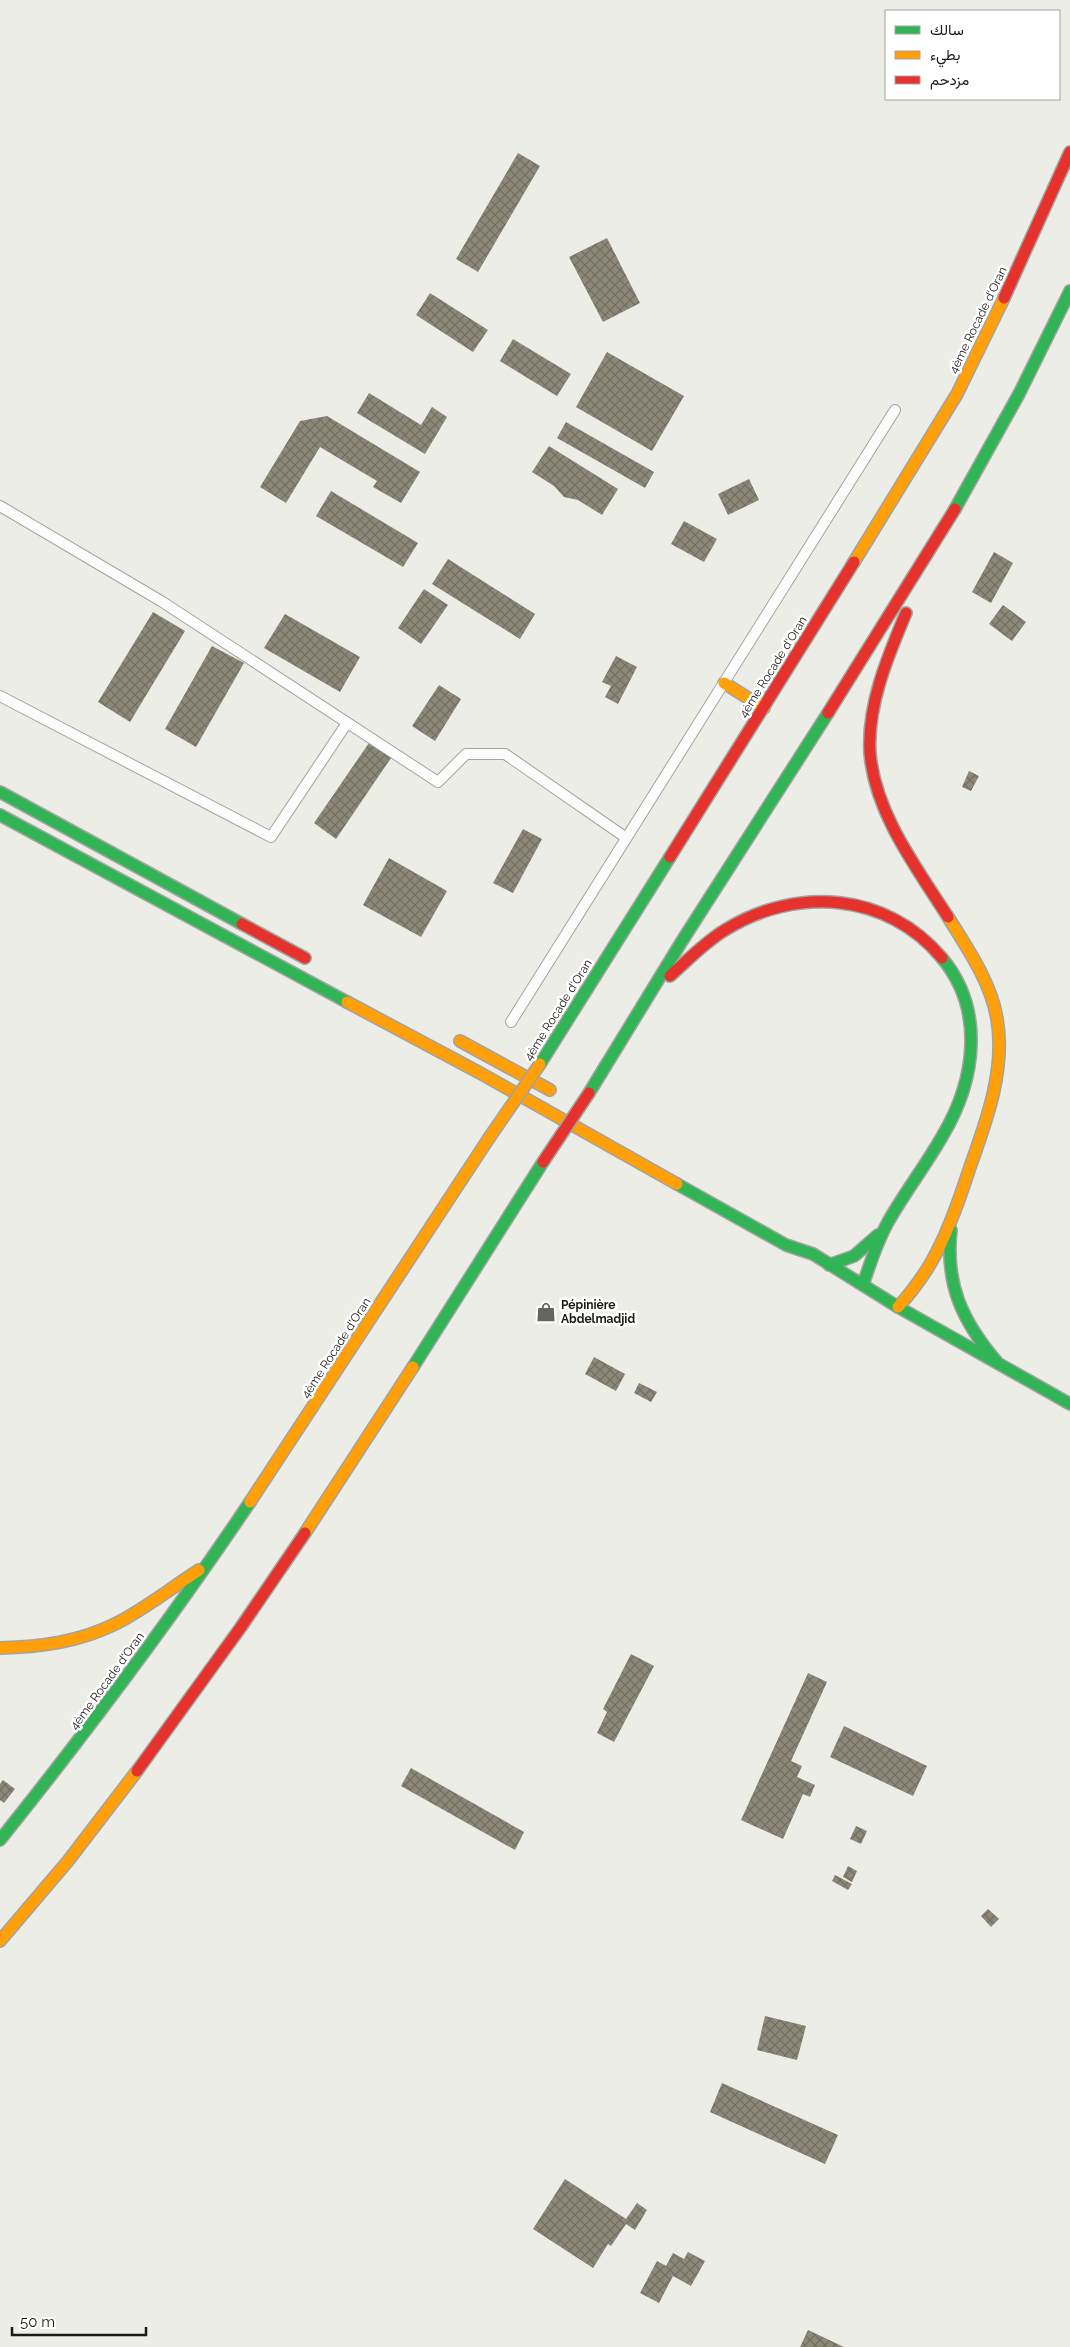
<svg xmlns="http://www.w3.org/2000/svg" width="1070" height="2347" viewBox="0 0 1070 2347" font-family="Raleway,Vazirmatn,sans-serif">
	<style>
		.building { fill: url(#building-cross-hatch) }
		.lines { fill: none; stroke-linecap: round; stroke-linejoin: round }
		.lane-casing { stroke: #a3a39f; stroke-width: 12 }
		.fast-casing { stroke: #a3a39f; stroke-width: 14 }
		.slow-casing { stroke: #a3a39f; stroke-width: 14 }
		.jam-casing { stroke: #a3a39f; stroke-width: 14 }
		.lane { stroke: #fcfcfc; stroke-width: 10 }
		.fast { stroke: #30b455; stroke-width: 11 }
		.slow { stroke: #ff9f0a; stroke-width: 11 }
		.jam { stroke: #e5322d; stroke-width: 11 }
		.slow-bridge-casing { stroke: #a3a39f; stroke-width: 14; stroke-linecap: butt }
		.jam-bridge-casing { stroke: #a3a39f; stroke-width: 14; stroke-linecap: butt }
		.slow-bridge { stroke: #ff9f0a; stroke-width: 11 }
		.jam-bridge { stroke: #e5322d; stroke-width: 11 }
		.labels { text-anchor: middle; stroke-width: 5; stroke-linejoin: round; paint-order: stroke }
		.street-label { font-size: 12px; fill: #1b1a17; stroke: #fff }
		.poi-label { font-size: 12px; font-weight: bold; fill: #1b1a17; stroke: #fff; text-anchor: start }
	</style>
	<defs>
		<pattern id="building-cross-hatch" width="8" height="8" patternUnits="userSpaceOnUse" patternTransform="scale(1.25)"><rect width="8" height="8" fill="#8c8979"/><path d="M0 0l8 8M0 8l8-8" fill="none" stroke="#726f62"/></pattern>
	</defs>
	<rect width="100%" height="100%" fill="#edede8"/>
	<g class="building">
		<polygon points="518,153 540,166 478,272 456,259"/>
		<polygon points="607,238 640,303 603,322 569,257"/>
		<polygon points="430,293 488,330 473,352 416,315"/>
		<polygon points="513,339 571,374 557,396 500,361"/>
		<polygon points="607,352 684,396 652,451 576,407"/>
		<polygon points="369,393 421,425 432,407 447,417 425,454 357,413"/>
		<polygon points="327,416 420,472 401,503 373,487 377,481 320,447 286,503 260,487 300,421"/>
		<polygon points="566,422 654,472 645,488 557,438"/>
		<polygon points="549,446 618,489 602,515 578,500 564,497 554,486 532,472"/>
		<polygon points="749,479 759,500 728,515 718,494"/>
		<polygon points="331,491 418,543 403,567 316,516"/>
		<polygon points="684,521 717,539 704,562 671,544"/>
		<polygon points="994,552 1013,563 991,603 972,592"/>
		<polygon points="448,559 535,614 520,639 432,584"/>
		<polygon points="424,589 448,605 421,644 398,628"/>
		<polygon points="1003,605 1026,622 1012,641 989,624"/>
		<polygon points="153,612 185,631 130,722 98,702"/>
		<polygon points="285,614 360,657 340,692 264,648"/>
		<polygon points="212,646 244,663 196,747 165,729"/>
		<polygon points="616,656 637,667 618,704 605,697 611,686 602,682"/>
		<polygon points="439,685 461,699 435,741 412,726"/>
		<polygon points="371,740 393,755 336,839 314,823"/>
		<polygon points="969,771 979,776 971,791 962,787"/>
		<polygon points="523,829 542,839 513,893 493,883"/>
		<polygon points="389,858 447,891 421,937 363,905"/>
		<polygon points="594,1357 625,1374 616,1391 585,1374"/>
		<polygon points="639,1383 657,1392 651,1402 634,1393"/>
		<polygon points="631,1654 654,1666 614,1742 597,1733 607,1712 603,1709"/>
		<polygon points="808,1673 827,1682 791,1761 802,1766 797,1777 815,1785 810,1797 803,1794 783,1839 741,1820"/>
		<polygon points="844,1726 927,1766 913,1796 830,1757"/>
		<polygon points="411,1768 524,1832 515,1850 401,1786"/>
		<polygon points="3,1780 15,1789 4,1803 0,1800 0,1784"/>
		<polygon points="856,1826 867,1831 861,1844 850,1839"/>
		<polygon points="848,1866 857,1871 852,1882 843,1877"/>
		<polygon points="835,1875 852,1884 848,1890 832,1881"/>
		<polygon points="988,1909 999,1919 991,1927 981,1916"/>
		<polygon points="765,2016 806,2026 797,2060 757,2050"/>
		<polygon points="722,2083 838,2135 825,2164 710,2112"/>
		<polygon points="565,2179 626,2219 637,2203 647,2210 635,2230 626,2224 611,2246 608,2244 593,2268 533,2229"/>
		<polygon points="688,2252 705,2261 691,2286 673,2276 659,2303 640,2293 657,2261 666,2266 673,2253 684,2259"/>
		<polygon points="808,2330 844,2347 800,2347"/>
	</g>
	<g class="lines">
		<defs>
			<g id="lane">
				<polyline points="0,506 161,601 438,782 466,754 505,754 625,837"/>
				<polyline points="0,696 271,837 347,723"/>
				<polyline points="511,1022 895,410"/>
			</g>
			<g id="fast">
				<polyline points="955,509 1019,394 1070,291"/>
				<polyline points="0,792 242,924"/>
				<polyline points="0,815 347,1002"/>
				<polyline points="540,1064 670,857"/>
				<polyline points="589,1093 682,941 828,713"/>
				<polyline points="677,1184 786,1245 813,1254 898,1307 1070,1404"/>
				<path d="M951,1230C945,1284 962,1321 997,1362"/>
				<polyline points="829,1265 854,1256 878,1235"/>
				<path d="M863,1285C870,1263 877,1242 888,1222C905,1192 926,1165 943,1135C976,1079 985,1010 942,958"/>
				<polyline points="413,1367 543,1162"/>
				<path d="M0,1840C88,1730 172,1618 250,1502"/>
			</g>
			<g id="slow">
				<polyline points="854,562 957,394 1004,298"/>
				<polyline points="724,683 764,708"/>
				<polyline points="347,1002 480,1073 677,1184"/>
				<polyline points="460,1041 550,1090"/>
				<path d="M898,1307C911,1293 922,1278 932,1261C948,1233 959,1201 969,1170C986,1122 1006,1070 997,1019C991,982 967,948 948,917"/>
				<polyline points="250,1502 489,1138"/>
				<polyline points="305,1533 413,1367"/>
				<path d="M0,1648C40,1647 79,1642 115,1624C145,1609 171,1588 199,1570"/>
				<polyline points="0,1941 68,1861 137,1771"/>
			</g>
			<g id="jam">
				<polyline points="1004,298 1070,152"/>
				<path d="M906,613C888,656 867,705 870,753C875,813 916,867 948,917"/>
				<polyline points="828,713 955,509"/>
				<polyline points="670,857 854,562"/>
				<polyline points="242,924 305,958"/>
				<path d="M670,976C688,960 705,942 725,930C796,886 887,892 942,958"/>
				<polyline points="137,1771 241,1627 305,1533"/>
			</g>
		</defs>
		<use href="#lane" class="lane-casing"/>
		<use href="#fast" class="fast-casing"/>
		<use href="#slow" class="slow-casing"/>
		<use href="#jam" class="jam-casing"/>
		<use href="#lane" class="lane"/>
		<use href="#fast" class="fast"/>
		<use href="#slow" class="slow"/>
		<use href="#jam" class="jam"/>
		<defs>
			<polyline id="slow-bridge" points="489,1138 540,1064"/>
			<polyline id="jam-bridge" points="543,1162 589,1093"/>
		</defs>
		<use href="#slow-bridge" class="slow-bridge-casing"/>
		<use href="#jam-bridge" class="jam-bridge-casing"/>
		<use href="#slow-bridge" class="slow-bridge"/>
		<use href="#jam-bridge" class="jam-bridge"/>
	</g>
	<defs>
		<symbol id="shop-bare" viewBox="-9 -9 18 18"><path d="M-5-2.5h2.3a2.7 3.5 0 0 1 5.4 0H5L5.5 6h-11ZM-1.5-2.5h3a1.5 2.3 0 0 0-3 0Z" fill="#646460" stroke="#fff" stroke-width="2.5" paint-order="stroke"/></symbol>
	</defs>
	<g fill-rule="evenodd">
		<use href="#shop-bare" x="532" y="1298" width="28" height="28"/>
	</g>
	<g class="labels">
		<g class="street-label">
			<text transform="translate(978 320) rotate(-64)" y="4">4ème Rocade d'Oran</text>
			<text transform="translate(773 667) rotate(-58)" y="4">4ème Rocade d'Oran</text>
			<text transform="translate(558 1010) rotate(-58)" y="4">4ème Rocade d'Oran</text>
			<text transform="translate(336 1348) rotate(-57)" y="4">4ème Rocade d'Oran</text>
			<text transform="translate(107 1681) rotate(-54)" y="4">4ème Rocade d'Oran</text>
		</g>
		<g class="poi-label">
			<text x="561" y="1309">Pépinière<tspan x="561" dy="14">Abdelmadjid</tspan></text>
		</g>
	</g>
	<rect x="885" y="10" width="175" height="90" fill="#ffffff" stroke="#a4a3a2"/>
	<rect x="895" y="26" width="25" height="8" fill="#30b455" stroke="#a4a3a2"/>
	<text x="930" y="35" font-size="15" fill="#1b1a17">سالك</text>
	<rect x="895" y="51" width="25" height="8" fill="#ff9f0a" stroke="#a4a3a2"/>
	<text x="930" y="60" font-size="15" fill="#1b1a17">بطيء</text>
	<rect x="895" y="76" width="25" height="8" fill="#e5322d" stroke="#a4a3a2"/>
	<text x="930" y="85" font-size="15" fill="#1b1a17">مزدحم</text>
	<path d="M12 2327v8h134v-8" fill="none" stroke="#1b1a17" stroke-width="2.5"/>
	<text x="20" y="2327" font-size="15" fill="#1b1a17" stroke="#ffffff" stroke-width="4" paint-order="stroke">50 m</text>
</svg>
